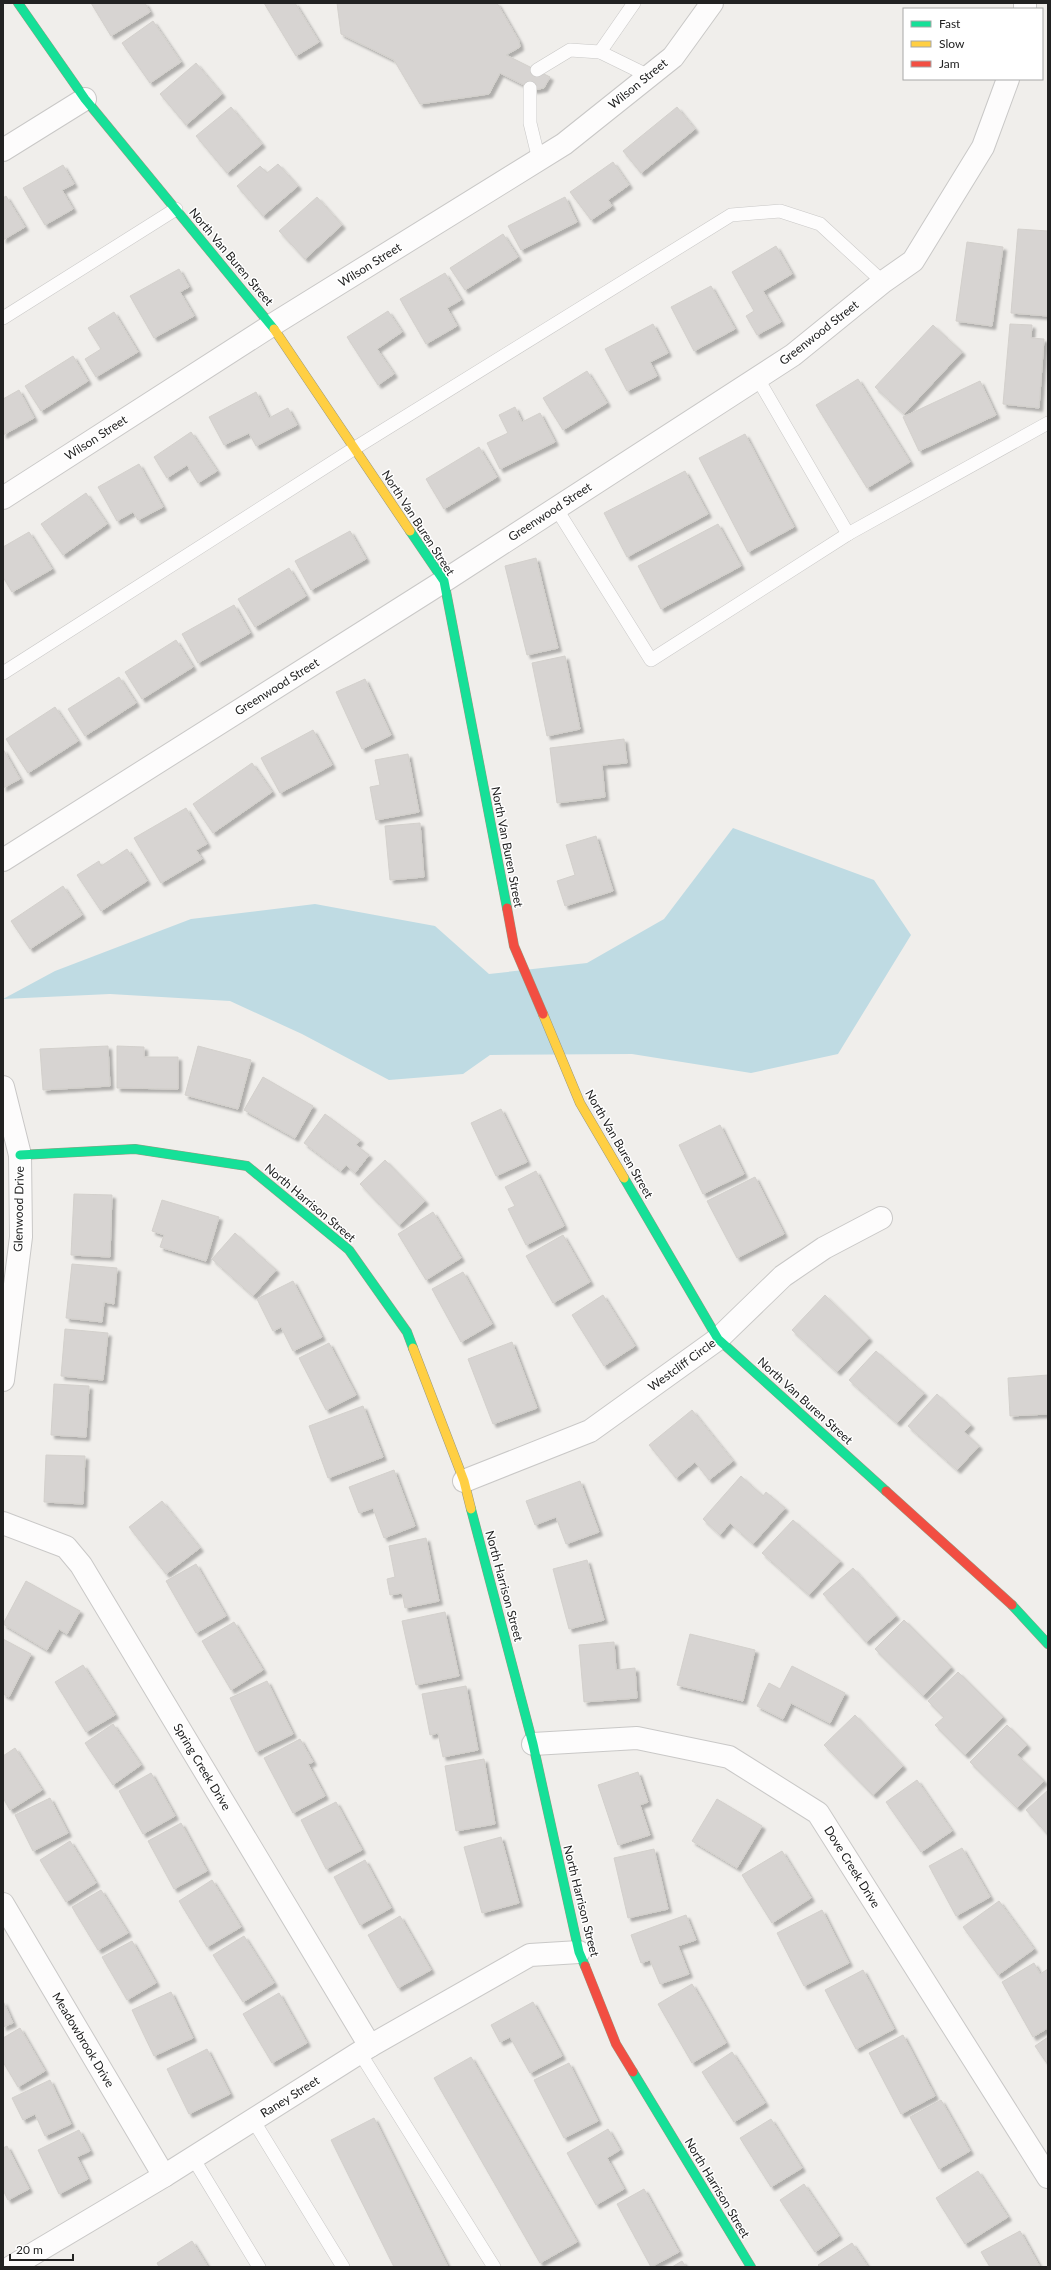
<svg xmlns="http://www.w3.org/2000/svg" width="1051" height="2270" viewBox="0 0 1051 2270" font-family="Lato,sans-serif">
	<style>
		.water { fill: #bfdbe3 }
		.building { fill: #d7d4d2; stroke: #d3d0cc; filter: url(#shadow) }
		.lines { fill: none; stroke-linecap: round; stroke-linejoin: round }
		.lane-casing { stroke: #c9c8c7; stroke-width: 14 }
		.street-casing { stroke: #c9c8c7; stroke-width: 24 }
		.fast-casing { stroke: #999a82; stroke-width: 10 }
		.slow-casing { stroke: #999a82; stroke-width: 10 }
		.jam-casing { stroke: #999a82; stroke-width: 10 }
		.lane { stroke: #fdfcfc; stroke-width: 13 }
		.street { stroke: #fdfcfc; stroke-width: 22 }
		.fast { stroke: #16e098; stroke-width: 9 }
		.slow { stroke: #ffcf43; stroke-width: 9 }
		.jam { stroke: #f24e42; stroke-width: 9 }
		.labels { text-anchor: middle; stroke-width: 3; stroke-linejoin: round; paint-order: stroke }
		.street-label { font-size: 12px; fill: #222; stroke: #fff }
	</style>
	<defs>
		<filter id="shadow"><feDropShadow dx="3.5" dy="3.5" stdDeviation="1" flood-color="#0004"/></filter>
	</defs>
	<rect width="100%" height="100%" fill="#f0eeeb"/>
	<polygon class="water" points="733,828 874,880 911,935 838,1054 751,1073 632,1054 490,1055 463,1074 389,1080 302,1034 230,1001 110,994 3,999 55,971 191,919 315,904 435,926 489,974 587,963 664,919"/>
	<g class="building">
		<polygon points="91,3 145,3 150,12 111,36"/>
		<polygon points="264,3 295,3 319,42 296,56"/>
		<polygon points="337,3 497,3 519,41 520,47 506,55 550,77 544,88 534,90 500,73 489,94 420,104 394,60 341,34"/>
		<polygon points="153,21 181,62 150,83 122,43"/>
		<polygon points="196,63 222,94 186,125 160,94"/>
		<polygon points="231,107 262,144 227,173 196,136"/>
		<polygon points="677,107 695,129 641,173 623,151"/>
		<polygon points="613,162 629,185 608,200 612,206 591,220 570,192"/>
		<polygon points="278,164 298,186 263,216 237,186 260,166 267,173"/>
		<polygon points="63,165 74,184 62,190 73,209 45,225 23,188"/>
		<polygon points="6,196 25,227 3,240 3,198"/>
		<polygon points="317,197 342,225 305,259 279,231"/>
		<polygon points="565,197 577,222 521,250 508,226"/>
		<polygon points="1018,229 1048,231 1048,316 1011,313"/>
		<polygon points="503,234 518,257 465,290 450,268"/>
		<polygon points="967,242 1003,247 992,326 956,321"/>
		<polygon points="776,246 792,274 763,291 781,322 757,335 746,316 754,311 732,272"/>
		<polygon points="179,269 189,287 180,292 194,316 154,338 130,296"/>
		<polygon points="445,273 461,300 447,308 457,326 426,344 400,299"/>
		<polygon points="711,286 735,329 694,351 671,307"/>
		<polygon points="388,311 402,332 377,349 394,374 378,385 347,337"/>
		<polygon points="114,312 138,352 96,377 85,359 101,349 88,328"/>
		<polygon points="653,324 668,353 650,362 657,376 627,391 605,349"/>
		<polygon points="1010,324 1032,325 1031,338 1044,339 1039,408 1003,404"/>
		<polygon points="933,325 962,352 904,414 875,387"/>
		<polygon points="73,356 88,381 41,411 25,386"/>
		<polygon points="587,371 607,403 563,430 543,398"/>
		<polygon points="858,379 910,462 867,488 816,405"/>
		<polygon points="980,381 996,415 919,451 903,417"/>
		<polygon points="19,390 34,418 3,435 3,399"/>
		<polygon points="256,392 269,418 288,408 297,425 256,446 249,433 224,445 209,417"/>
		<polygon points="515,407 522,422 540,413 555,442 500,469 487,443 508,433 499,415"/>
		<polygon points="191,432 217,471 198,483 187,465 167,478 154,457"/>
		<polygon points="745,434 794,527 748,552 699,458"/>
		<polygon points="479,447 497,477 444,509 426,479"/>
		<polygon points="139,464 163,507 138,520 133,512 117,521 98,487"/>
		<polygon points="685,471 708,514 627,557 604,513"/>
		<polygon points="86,493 107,524 63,555 41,524"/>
		<polygon points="718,524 741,566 661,609 638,566"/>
		<polygon points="350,531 366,559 311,590 295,561"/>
		<polygon points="29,532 52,569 12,592 3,577 3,547"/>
		<polygon points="536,558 558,648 527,655 505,566"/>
		<polygon points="289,568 306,596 255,627 238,599"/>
		<polygon points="234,605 250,633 198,663 182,634"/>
		<polygon points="176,640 193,667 142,699 125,672"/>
		<polygon points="565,656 580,729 547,736 532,663"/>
		<polygon points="119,677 136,703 85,736 68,709"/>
		<polygon points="365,679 391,735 362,749 336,692"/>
		<polygon points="55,707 78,741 28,773 6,739"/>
		<polygon points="313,730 332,765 280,793 261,758"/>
		<polygon points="624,739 627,763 602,765 605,797 557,803 550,748"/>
		<polygon points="3,749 20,779 3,788"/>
		<polygon points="408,754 419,812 376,820 370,787 380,785 375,760"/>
		<polygon points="252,763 272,792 213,833 193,804"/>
		<polygon points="186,808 207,844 196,850 202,859 161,883 134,838"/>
		<polygon points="420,823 424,877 390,880 385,826"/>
		<polygon points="596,836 613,891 565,906 557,881 575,875 566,845"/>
		<polygon points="127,849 147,881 101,911 77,875 99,861 101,866"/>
		<polygon points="63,886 82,915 30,949 11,921"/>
		<polygon points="108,1046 110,1086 43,1090 40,1049"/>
		<polygon points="117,1046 144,1047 144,1057 178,1057 178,1089 117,1088"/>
		<polygon points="198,1046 251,1060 238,1109 185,1095"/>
		<polygon points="263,1077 313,1106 295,1138 244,1110"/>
		<polygon points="501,1109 527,1162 496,1176 471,1123"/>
		<polygon points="325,1114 360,1140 356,1145 369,1155 355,1173 346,1165 341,1171 304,1143"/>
		<polygon points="720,1125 744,1174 703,1194 679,1145"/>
		<polygon points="385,1160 425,1201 399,1225 360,1184"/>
		<polygon points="536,1171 564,1226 526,1245 508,1209 515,1206 505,1187"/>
		<polygon points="755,1177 784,1234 737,1258 707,1201"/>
		<polygon points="74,1194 112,1195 110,1257 71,1255"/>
		<polygon points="162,1200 219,1217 206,1261 160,1247 164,1235 152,1231"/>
		<polygon points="433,1212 461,1258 426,1280 398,1234"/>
		<polygon points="235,1233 276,1270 253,1296 212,1259"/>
		<polygon points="563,1235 590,1282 553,1303 526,1256"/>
		<polygon points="72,1264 117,1268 114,1304 104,1302 102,1322 66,1318"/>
		<polygon points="463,1272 492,1324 461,1342 432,1289"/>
		<polygon points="293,1281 322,1337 293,1351 281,1327 273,1331 257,1299"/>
		<polygon points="603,1295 635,1346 604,1366 572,1315"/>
		<polygon points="825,1295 869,1338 837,1372 792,1330"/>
		<polygon points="65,1329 108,1333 103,1380 61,1376"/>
		<polygon points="512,1342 537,1408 493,1424 468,1359"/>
		<polygon points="329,1343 356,1395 326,1410 299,1358"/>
		<polygon points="876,1351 924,1393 897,1423 849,1380"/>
		<polygon points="1048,1375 1048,1414 1010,1416 1008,1378"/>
		<polygon points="54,1384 89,1386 86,1437 51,1435"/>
		<polygon points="937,1394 971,1425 964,1432 979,1446 957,1470 908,1426"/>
		<polygon points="363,1406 383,1457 328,1478 309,1426"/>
		<polygon points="692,1410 733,1461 709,1480 695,1462 676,1478 649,1445"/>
		<polygon points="46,1455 85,1456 83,1504 44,1502"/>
		<polygon points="394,1470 415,1526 384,1538 373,1508 359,1513 349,1487"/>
		<polygon points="741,1476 763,1496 766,1492 785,1508 753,1544 730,1523 720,1535 703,1519"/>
		<polygon points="580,1481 599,1532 566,1544 556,1517 535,1525 526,1501"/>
		<polygon points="162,1501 200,1548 166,1574 129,1527"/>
		<polygon points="793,1520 840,1561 809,1595 762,1553"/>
		<polygon points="426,1538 439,1601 405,1608 402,1593 390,1595 387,1579 395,1577 389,1546"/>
		<polygon points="587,1560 604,1620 569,1629 553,1569"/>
		<polygon points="196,1564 226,1616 196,1633 166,1581"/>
		<polygon points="853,1568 896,1616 866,1642 823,1594"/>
		<polygon points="26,1581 80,1611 67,1634 59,1629 47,1650 3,1624"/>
		<polygon points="445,1612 459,1676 416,1685 402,1621"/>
		<polygon points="904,1620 951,1667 923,1696 875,1649"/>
		<polygon points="234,1622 263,1670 231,1690 202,1641"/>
		<polygon points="690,1634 755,1650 743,1701 677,1685"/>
		<polygon points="3,1639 31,1654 9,1697 3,1694"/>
		<polygon points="614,1642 616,1670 635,1668 637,1698 584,1702 579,1645"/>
		<polygon points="83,1665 115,1715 86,1732 55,1682"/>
		<polygon points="792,1666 845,1693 830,1723 791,1703 783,1719 757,1706 769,1683 780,1689"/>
		<polygon points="958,1672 1003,1717 965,1755 935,1725 944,1717 928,1701"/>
		<polygon points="267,1681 293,1734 256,1752 230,1698"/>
		<polygon points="466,1686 478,1750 443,1757 438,1733 430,1735 422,1694"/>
		<polygon points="855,1715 903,1766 873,1795 824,1745"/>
		<polygon points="113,1724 141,1765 113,1785 85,1743"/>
		<polygon points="1007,1725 1027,1745 1017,1755 1044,1781 1017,1808 970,1762"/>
		<polygon points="300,1739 313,1762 308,1764 325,1796 293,1813 264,1758"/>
		<polygon points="15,1748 42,1790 10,1810 3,1798 3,1756"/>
		<polygon points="484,1759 495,1824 456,1831 445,1766"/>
		<polygon points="638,1772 648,1802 640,1805 650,1835 618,1845 598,1785"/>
		<polygon points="151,1773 175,1816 143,1834 119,1791"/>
		<polygon points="917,1780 952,1831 921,1852 886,1802"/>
		<polygon points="1048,1790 1048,1835 1026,1810"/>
		<polygon points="50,1798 68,1833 33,1851 15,1815"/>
		<polygon points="717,1799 762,1826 737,1868 692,1841"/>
		<polygon points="336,1802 362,1850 326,1869 301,1820"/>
		<polygon points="181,1823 207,1871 174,1889 148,1841"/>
		<polygon points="501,1837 519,1903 482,1913 464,1847"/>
		<polygon points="70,1841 96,1883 66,1902 40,1860"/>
		<polygon points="962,1848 990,1897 956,1916 929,1866"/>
		<polygon points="654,1849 668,1909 628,1918 614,1858"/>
		<polygon points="782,1851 811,1898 772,1923 742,1875"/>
		<polygon points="365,1860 391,1908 360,1925 334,1877"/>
		<polygon points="212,1880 241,1927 207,1947 179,1901"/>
		<polygon points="101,1890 128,1933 98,1950 72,1907"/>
		<polygon points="999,1901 1034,1949 998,1975 963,1927"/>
		<polygon points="822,1910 849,1963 804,1986 777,1933"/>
		<polygon points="686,1915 696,1940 678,1946 689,1974 660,1984 650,1960 641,1963 631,1935"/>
		<polygon points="400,1916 431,1970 398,1988 368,1935"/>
		<polygon points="244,1936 274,1983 243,2002 213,1955"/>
		<polygon points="132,1941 156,1983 127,2000 102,1957"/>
		<polygon points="1034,1963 1040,1974 1048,1969 1048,2028 1033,2037 1002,1982"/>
		<polygon points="863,1970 894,2029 856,2049 825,1990"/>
		<polygon points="692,1984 726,2043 692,2063 658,2004"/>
		<polygon points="171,1992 193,2038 154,2056 132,2010"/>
		<polygon points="279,1993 307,2043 272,2063 243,2014"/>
		<polygon points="3,2001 13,2023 3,2027"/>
		<polygon points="533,2002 562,2056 530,2073 510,2037 500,2042 491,2025"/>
		<polygon points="20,2028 45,2071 18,2087 3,2062 3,2038"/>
		<polygon points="903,2035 935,2096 901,2114 869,2053"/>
		<polygon points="1048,2037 1048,2065 1035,2046"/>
		<polygon points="207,2049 230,2094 189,2114 167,2069"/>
		<polygon points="732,2052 765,2103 734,2122 702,2072"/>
		<polygon points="471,2057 577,2242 540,2263 434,2078"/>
		<polygon points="569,2063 598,2121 564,2138 534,2080"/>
		<polygon points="50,2080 71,2124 45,2136 35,2114 23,2120 12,2098"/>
		<polygon points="941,2100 970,2151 939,2169 910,2117"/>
		<polygon points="374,2118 448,2267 394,2267 331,2140"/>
		<polygon points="771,2119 802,2168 771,2187 740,2138"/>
		<polygon points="608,2129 620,2150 607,2158 624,2189 596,2205 567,2153"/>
		<polygon points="79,2130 90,2151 77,2157 88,2179 59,2194 38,2150"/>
		<polygon points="7,2146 29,2189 8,2200 3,2190 3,2148"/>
		<polygon points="978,2171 1008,2217 965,2244 936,2198"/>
		<polygon points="804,2184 839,2236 815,2252 780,2200"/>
		<polygon points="644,2189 679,2252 651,2267 617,2204"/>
		<polygon points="1020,2231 1040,2267 990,2267 981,2252"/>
		<polygon points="192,2241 208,2267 159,2267 157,2263"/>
		<polygon points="852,2243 868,2267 820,2267 818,2265"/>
		<polygon points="682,2261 686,2267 672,2267"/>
	</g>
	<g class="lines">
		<defs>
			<g id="lane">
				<polyline points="600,52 634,3"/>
				<polyline points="537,70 570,50 600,52 649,76"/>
				<polyline points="530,88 530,123 539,160"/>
				<polyline points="3,318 176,209"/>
				<polyline points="556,508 651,660 848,534 758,379"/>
				<polyline points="848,534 1048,423"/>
				<polyline points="3,673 355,448 731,215 780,211 820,224 883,282"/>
				<polyline points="360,2053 494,2267"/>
				<polyline points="253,2120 343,2267"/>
				<polyline points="193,2158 259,2267"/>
			</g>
			<g id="street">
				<polyline points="1025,3 1025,9"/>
				<polyline points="3,150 85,99"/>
				<polyline points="3,498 272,325 564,144 673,57 712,3"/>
				<polyline points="3,860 444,581 793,355 883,282 913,261 983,147 1008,79"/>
				<polyline points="3,1087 20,1155 21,1237 3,1380"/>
				<polyline points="464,1481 590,1431 718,1339 783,1276 824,1248 881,1218"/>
				<polyline points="3,1523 66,1547 81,1565 370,2046"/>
				<polyline points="533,1744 637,1738 729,1757 818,1813 1048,2177"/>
				<polyline points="3,1904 164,2176"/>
				<polyline points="11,2267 164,2176 370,2046 530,1955 579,1952"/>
			</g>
			<g id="fast">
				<polyline points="18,3 85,99 274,329"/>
				<polyline points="410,531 444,581 507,908"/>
				<polyline points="20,1155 135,1149 247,1166 349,1250 407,1332 413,1348"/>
				<polyline points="624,1178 718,1339 886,1491"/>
				<polyline points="471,1509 533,1744 579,1952 585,1966"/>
				<polyline points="1012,1605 1048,1644"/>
				<polyline points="633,2072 751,2267"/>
			</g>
			<g id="slow">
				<polyline points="274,329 410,531"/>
				<polyline points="543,1014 580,1103 624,1178"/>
				<polyline points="413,1348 464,1481 471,1509"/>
			</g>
			<g id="jam">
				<polyline points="507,908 514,946 543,1014"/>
				<polyline points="886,1491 1012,1605"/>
				<polyline points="585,1966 616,2044 633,2072"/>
			</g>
		</defs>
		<use href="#lane" class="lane-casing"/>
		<use href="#street" class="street-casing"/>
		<use href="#fast" class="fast-casing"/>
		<use href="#slow" class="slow-casing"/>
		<use href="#jam" class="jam-casing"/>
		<use href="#lane" class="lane"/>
		<use href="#street" class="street"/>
		<use href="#fast" class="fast"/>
		<use href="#slow" class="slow"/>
		<use href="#jam" class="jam"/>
	</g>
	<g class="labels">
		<g class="street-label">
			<text transform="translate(638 84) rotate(-39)" y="4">Wilson Street</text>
			<text transform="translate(231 257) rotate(50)" y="4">North Van Buren Street</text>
			<text transform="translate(370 265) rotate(-32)" y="4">Wilson Street</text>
			<text transform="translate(819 333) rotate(-38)" y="4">Greenwood Street</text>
			<text transform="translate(96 438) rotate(-33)" y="4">Wilson Street</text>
			<text transform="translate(550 512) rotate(-33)" y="4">Greenwood Street</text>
			<text transform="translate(418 523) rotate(57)" y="4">North Van Buren Street</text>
			<text transform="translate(277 687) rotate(-32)" y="4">Greenwood Street</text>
			<text transform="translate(507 847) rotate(79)" y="4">North Van Buren Street</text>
			<text transform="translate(619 1144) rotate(60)" y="4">North Van Buren Street</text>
			<text transform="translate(310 1203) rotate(40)" y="4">North Harrison Street</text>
			<text transform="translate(19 1209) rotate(-89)" y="4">Glenwood Drive</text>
			<text transform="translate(682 1365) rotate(-36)" y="4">Westcliff Circle</text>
			<text transform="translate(805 1401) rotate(42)" y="4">North Van Buren Street</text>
			<text transform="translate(504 1586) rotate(75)" y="4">North Harrison Street</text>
			<text transform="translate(202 1767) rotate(59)" y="4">Spring Creek Drive</text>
			<text transform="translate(852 1867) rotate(58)" y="4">Dove Creek Drive</text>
			<text transform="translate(581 1901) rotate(76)" y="4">North Harrison Street</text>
			<text transform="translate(83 2040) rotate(59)" y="4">Meadowbrook Drive</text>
			<text transform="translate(290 2097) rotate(-32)" y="4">Raney Street</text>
			<text transform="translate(717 2188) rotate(59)" y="4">North Harrison Street</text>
		</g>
	</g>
	<rect width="1051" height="2270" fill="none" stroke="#222222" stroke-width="8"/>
	<rect x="903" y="8" width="140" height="72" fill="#ffffff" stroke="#a7a7a7"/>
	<rect x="911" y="21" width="20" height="6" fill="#16e098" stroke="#a7a7a7"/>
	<text x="939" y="28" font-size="12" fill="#222222">Fast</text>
	<rect x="911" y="41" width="20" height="6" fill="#ffcf43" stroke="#a7a7a7"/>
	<text x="939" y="48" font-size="12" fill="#222222">Slow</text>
	<rect x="911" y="61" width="20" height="6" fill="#f24e42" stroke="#a7a7a7"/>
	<text x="939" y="68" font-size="12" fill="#222222">Jam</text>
	<path d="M10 2254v6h63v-6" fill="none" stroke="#222222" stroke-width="2"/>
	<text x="16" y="2254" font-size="12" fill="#222222" stroke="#ffffff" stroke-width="3" paint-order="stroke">20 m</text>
</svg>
